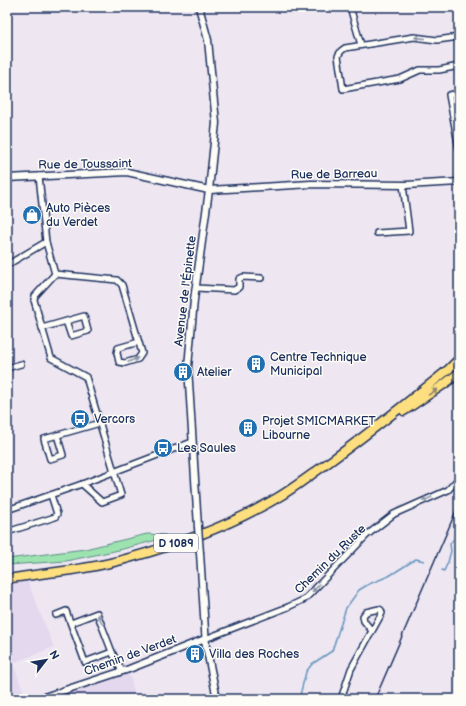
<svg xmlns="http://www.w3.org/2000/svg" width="466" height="706" viewBox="0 0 466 706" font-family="'Balsamiq Sans',sans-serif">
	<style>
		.built { fill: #e3d8ee }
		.green { fill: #9de3af; stroke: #5c8986 }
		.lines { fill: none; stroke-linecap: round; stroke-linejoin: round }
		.stream { stroke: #6996be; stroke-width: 1.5 }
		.minor-casing { stroke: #1b2f5e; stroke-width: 8 }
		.tertiary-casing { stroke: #1b2f5e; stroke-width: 9 }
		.trunk-casing { stroke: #1b2f5e; stroke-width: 11 }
		.minor { stroke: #fdfcf7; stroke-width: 5 }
		.tertiary { stroke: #fdfcf7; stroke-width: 6 }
		.trunk { stroke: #fedf80; stroke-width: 8 }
		.rail { stroke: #1b2f5e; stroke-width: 1.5 }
		.tertiary-bridge-casing { stroke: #1b2f5e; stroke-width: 9; stroke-linecap: butt }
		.tertiary-bridge { stroke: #fdfcf7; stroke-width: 6 }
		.oneway { fill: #8c96aa }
		.oneway2 { fill: #8c876f }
		.labels { text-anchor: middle; stroke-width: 3; stroke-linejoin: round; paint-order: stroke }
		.shield { fill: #fdfcf7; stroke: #5f6c8c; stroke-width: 1 }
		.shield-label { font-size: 11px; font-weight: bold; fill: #1b2f5e }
		.street-label { font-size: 12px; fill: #1b2f5e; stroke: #fdfcf7 }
		.poi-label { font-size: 12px; fill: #1b2f5e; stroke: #fdfcf7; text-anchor: start }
	</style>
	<rect width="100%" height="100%" fill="#eee7f2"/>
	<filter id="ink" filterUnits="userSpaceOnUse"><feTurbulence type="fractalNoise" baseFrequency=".025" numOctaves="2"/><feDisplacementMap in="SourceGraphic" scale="8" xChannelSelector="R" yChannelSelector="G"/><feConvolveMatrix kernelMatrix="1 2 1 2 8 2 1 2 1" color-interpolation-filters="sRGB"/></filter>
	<g filter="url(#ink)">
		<g class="built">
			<polygon points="25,575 54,647 13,663 26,699 7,699 7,577"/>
			<polygon points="129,672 136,699 51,699"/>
		</g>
		<polygon class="green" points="147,534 166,535 164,538 119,550 66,561 7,565 7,559 85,549"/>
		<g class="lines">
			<g class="stream">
				<polyline points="442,570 444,571 448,562 451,551 450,544 459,532"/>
				<polyline points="299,699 306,672 312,664 332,651 346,608 359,590 369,584 389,576 416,559 424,561"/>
			</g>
			<defs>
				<g id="minor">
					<polyline points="350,7 361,45"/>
					<polyline points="459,37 437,40 414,37 345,48 341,51 338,56 343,89 400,79 420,70 439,70 459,66"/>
					<polyline points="459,93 449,95 459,149"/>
					<polyline points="39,176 46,242 55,274 35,296 34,300 51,358 86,377 121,495 102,502 82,484"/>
					<polyline points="377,233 409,231 403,185"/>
					<polyline points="7,265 46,242"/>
					<polyline points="55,274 117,280 122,285 142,353 138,359 125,363 119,362 117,353 118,348 139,342"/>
					<polyline points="196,288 234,290 239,287 239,279 243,277 261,278"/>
					<polyline points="42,328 84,316 88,331 71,336 66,321"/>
					<polyline points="7,368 21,364"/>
					<polyline points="57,435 63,455 50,459 44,439 100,423"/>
					<polyline points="7,510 82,484 192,442"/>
					<polyline points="7,532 55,517 57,514 51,495"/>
					<polyline points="56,615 66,611 85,662 112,652"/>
					<polyline points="71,623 97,613 112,652 122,671"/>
					<polyline points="205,639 288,607 305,599 367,535 394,514 448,490 459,478"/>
					<polyline points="246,699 254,699"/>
					<polyline points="341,699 351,669 382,613 381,610 379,609 366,612 363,616 364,621 372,631"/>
				</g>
				<g id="tertiary">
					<polyline points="7,178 127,172 209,190 311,184 406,185 459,182"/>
					<polyline points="198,527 188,367 194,300 209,190 216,123 208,40 199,7"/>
					<polyline points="200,553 206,646 217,699"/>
					<polyline points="38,699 129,669 205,639"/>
				</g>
				<g id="trunk">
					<polyline points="404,411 443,385 459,373"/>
					<path d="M7,579C48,572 89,570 129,558C180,544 231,525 277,498C294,488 309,476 325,465C367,435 408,402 449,369L459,359"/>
				</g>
			</defs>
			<use href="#minor" class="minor-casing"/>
			<use href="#tertiary" class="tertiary-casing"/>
			<use href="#trunk" class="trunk-casing"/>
			<use href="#minor" class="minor"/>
			<use href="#tertiary" class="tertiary"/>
			<use href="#trunk" class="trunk"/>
			<polyline class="rail" points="375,699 459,504"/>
			<defs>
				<polyline id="tertiary-bridge" points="198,527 200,553"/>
			</defs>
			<use href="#tertiary-bridge" class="tertiary-bridge-casing"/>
			<use href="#tertiary-bridge" class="tertiary-bridge"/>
		</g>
		<defs><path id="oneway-solid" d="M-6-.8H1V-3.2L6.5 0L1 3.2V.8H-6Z"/></defs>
		<g class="oneway">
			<use href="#oneway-solid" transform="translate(420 38) rotate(-174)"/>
			<use href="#oneway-solid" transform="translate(133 360) rotate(-24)"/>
			<use href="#oneway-solid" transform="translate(427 499) rotate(157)"/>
			<use href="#oneway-solid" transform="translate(316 588) rotate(134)"/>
			<use href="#oneway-solid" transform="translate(100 619) rotate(-112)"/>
		</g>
		<use class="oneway2" href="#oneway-solid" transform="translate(433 392) rotate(-33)"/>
	</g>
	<defs>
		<symbol id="shop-disc" viewBox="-11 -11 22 22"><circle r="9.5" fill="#1f6fb2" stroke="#fdfcf7"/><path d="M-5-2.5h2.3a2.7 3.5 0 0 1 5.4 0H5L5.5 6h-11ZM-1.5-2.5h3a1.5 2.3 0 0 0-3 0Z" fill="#fff"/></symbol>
		<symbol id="building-disc" viewBox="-11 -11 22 22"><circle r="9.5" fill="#1f6fb2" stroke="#fdfcf7"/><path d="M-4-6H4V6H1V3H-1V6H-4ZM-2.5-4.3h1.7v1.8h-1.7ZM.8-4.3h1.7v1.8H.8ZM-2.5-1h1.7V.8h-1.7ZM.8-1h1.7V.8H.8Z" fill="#fff"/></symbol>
		<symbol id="bus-disc" viewBox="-11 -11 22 22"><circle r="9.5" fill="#1f6fb2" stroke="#fdfcf7"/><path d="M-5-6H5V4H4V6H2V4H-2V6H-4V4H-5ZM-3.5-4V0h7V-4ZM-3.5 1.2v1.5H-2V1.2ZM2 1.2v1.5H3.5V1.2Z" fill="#fff"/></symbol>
	</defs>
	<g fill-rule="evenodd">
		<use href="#shop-disc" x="21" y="204" width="22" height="22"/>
		<use href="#building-disc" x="245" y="353" width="22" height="22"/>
		<use href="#building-disc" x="172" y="361" width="22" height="22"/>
		<use href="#bus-disc" x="69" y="408" width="22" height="22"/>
		<use href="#building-disc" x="237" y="417" width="22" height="22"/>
		<use href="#bus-disc" x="152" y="437" width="22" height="22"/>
		<use href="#building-disc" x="184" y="643" width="22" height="22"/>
	</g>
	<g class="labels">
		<rect class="shield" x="154" y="534" width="44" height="18" rx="3"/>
		<g class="shield-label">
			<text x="176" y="547">D 1089</text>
		</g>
		<g class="street-label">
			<text transform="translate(85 164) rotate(-1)" y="4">Rue de Toussaint</text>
			<text transform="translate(334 174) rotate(-1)" y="4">Rue de Barreau</text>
			<text transform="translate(185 291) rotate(-83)" y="4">Avenue de l'Épinette</text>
			<text transform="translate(330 559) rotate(-44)" y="4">Chemin du Ruste</text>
			<text transform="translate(130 655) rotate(-20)" y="4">Chemin de Verdet</text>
		</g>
		<g class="poi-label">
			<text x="46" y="212">Auto Pièces<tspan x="46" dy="14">du Verdet</tspan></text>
			<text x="270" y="361">Centre Technique<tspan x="270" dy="14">Municipal</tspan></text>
			<text x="197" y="376">Atelier</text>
			<text x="94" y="423">Vercors</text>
			<text x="262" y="425">Projet SMICMARKET<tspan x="262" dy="14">Libourne</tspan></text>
			<text x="177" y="452">Les Saules</text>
			<text x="209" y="658">Villa des Roches</text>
		</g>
	</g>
	<rect width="466" height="706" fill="none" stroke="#fdfcf7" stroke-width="24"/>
	<rect x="12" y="12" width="442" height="682" fill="none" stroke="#1b2f5e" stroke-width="1.5" filter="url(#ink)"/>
	<g transform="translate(46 660) rotate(59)" stroke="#fdfcf7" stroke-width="3" paint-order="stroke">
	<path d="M0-3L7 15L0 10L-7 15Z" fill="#1b2f5e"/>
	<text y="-6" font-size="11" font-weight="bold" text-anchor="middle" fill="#1b2f5e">N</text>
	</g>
</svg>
